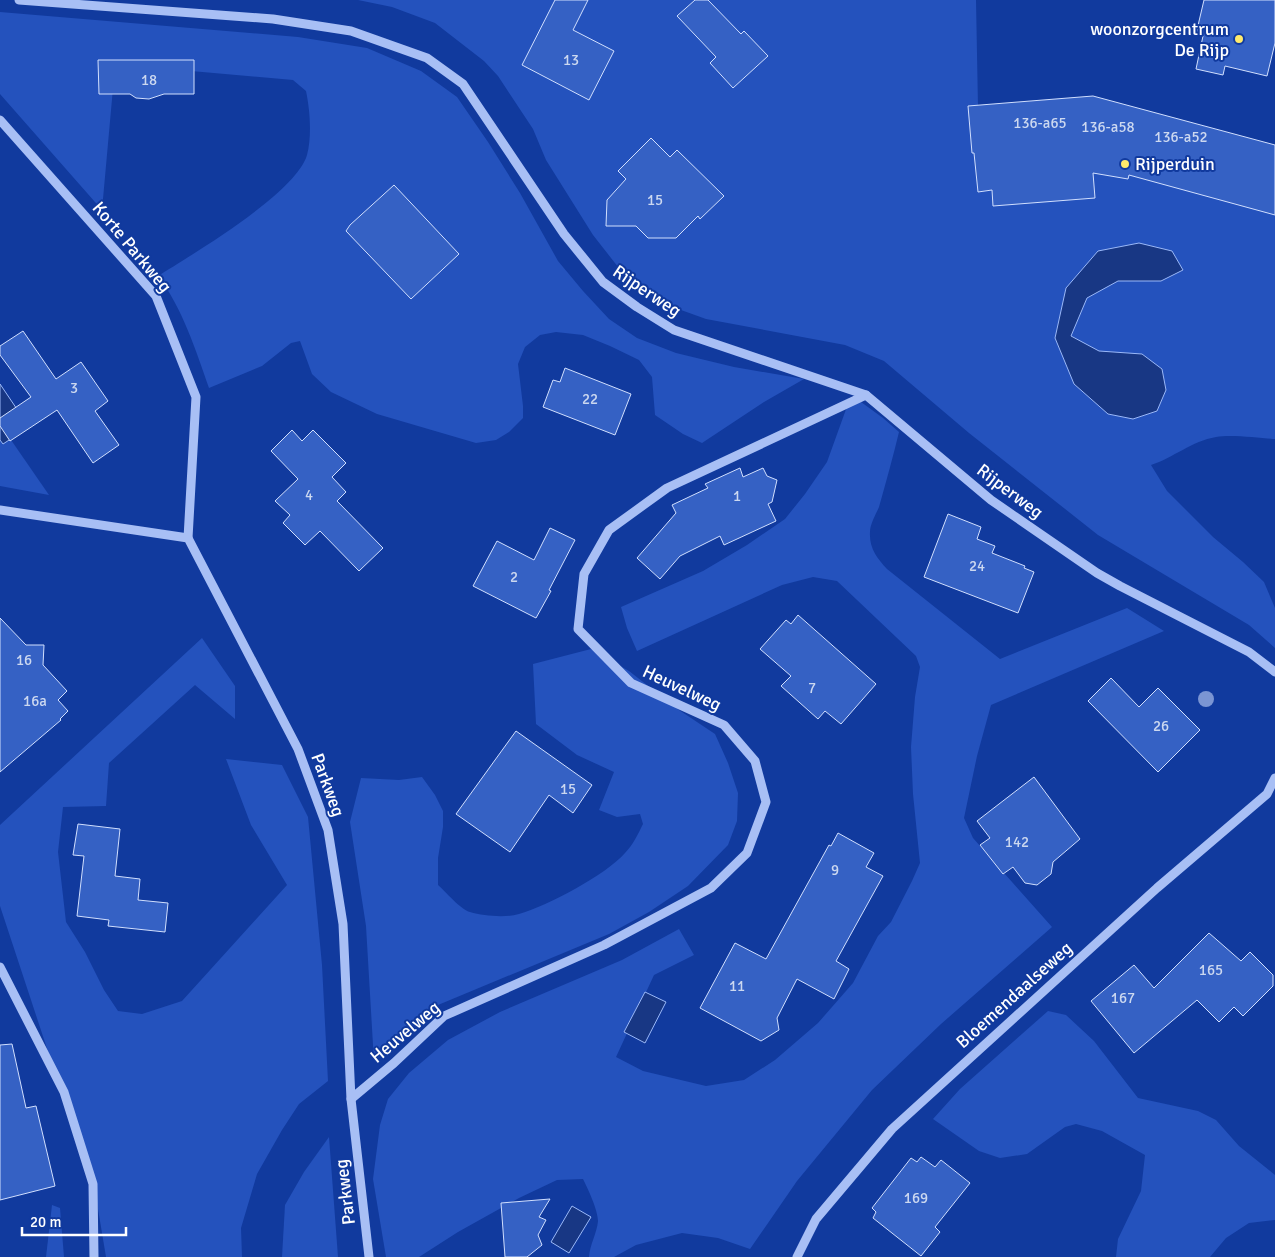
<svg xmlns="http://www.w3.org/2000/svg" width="1275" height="1257" viewBox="0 0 1275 1257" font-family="Signika,sans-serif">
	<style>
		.green { fill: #2452bd }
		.water { fill: #183784; stroke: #9ab8f8 }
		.building { fill: #3561c4; stroke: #d1dffe }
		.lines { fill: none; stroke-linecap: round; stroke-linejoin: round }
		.minor { stroke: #a8bff5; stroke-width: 9 }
		.tree { fill: #7b95d3 }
		.poi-dot { fill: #ffea6c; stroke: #113a9e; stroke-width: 2 }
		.labels { text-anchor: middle; stroke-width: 4; stroke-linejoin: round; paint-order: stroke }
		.number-label { font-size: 15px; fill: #ccd8f0 }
		.poi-label { font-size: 18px; fill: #fff; stroke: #113a9e; text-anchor: end }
		.street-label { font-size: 18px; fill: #fff; stroke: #113a9e }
	</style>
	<rect width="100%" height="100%" fill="#113a9e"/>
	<g class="green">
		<path d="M358,0H976L979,161L1118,157L1275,198V439C1259,438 1231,434 1216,437C1192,441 1173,458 1151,465L1167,491L1213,537L1243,562L1264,582L1275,608V648L1249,625L1098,535L969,433L884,361L845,345L706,319L681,310L653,295L622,272L593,235L546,160L533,129L498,76L484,61L435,23L392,7Z"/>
		<path d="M0,12L298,37L367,48L421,71L457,97L488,142L520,193L558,261L583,291L609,319L637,338L676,353L734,367L804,379L764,402L702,443L683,434L655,415L652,377L639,360L610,346L583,335L556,332L540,335L525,347L518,364L523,406V418L509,432L496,440L476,443L377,414L331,392L312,374L300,341L291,343L262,366L209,388C196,351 182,307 158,276C193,254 296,193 307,155C312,136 310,110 306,91L293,80L146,67L114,77L102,210L0,94Z"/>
		<path d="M849,401L861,402L883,418L899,432C893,457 886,482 879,507C876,514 870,524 870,532C869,548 877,558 887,569L1000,659L1127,608L1164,631L991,705L977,756L964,818L973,838L1052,927L941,1024L872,1090L797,1181L750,1249L718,1238L682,1233L636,1245L614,1257H589C590,1244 597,1233 598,1221C598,1210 588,1189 583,1179L557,1180L519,1198L458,1232L419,1257H386L373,1179L380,1125L388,1099L409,1073L448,1040L500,1012L622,960L679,929L694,955L654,975L616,1057L643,1071L706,1086L744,1080L775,1060L818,1023L853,983L878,936L891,922L912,881L920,863L913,794L911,747L915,697L920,667L916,656L837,581L813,577L782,585L637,651L627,628L621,607L703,571L747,545L785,519L805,494L827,462Z"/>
		<polygon points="0,424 49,495 0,486"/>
		<polygon points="202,638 235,686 235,719 195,685 109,763 106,806 63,807 58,852 66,922 85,952 104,990 118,1011 142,1014 182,1001 287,885 251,825 226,759 282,765 308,817 322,965 328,1081 299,1104 282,1130 257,1174 241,1228 242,1257 106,1257 96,1197 0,906 0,825"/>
		<path d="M591,649L629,671L679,710L715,734L728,763L738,793L737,821L728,845L688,886L649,912L609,934L438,1005L374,1062L366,926L350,822L361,778L399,780L422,777L435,795L443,811V827L438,858V885C445,891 461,910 470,912C484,916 505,918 519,914C547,906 606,875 625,853C633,845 638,834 643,824L640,814L617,817L599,810L614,772L577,755L536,724L533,664Z"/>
		<polygon points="1048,1011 1066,1015 1094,1041 1138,1098 1198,1111 1216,1120 1239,1146 1275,1175 1275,1220 1249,1223 1226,1238 1210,1257 1116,1257 1118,1239 1141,1191 1145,1155 1102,1131 1076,1124 1065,1127 1027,1154 1000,1158 979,1151 933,1119 960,1089"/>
		<polygon points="329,1137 338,1257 282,1257 285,1205 304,1172"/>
		<polygon points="52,1205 60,1208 64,1257 46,1257"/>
	</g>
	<g class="water">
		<polygon points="1139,243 1172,251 1183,270 1161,281 1118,281 1087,298 1071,336 1099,351 1142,354 1162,369 1166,390 1157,411 1133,419 1108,414 1074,384 1055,338 1066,288 1098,251"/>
		<polygon points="0,384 29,427 3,444 0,440"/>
		<polygon points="645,992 666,1002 645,1043 624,1032"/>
		<polygon points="572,1206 591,1217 569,1253 551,1242"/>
	</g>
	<g class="building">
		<polygon points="555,0 588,0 573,30 614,51 589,100 522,65"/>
		<polygon points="695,0 708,0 741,34 744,31 768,56 733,88 710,63 716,57 677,16"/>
		<polygon points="1204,0 1275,0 1275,43 1267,76 1225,66 1223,75 1196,69 1203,36 1196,34"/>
		<polygon points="98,60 194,60 194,94 164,94 149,99 136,98 130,94 99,94"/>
		<polygon points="1093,96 1275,145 1275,215 1129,175 1128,179 1093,173 1095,198 993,206 992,190 978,192 974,153 972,153 968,106"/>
		<polygon points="651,138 670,157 677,150 724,196 700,219 698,216 676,238 648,238 636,226 606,226 607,200 626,179 618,171"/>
		<polygon points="394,185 459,254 411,299 346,231 350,225"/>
		<polygon points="23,331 56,379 81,362 108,401 95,411 119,445 93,463 57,410 10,441 0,426 0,418 31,397 0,355 0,346"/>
		<polygon points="565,368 631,394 615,435 543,407 553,380 560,382"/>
		<polygon points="292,430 302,441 313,430 346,463 332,477 346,492 337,501 383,548 359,571 320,531 305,545 283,523 290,515 275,501 298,479 271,451"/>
		<polygon points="740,468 743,477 763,468 767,476 777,480 772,502 768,504 776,521 724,545 720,536 680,556 660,579 637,558 676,513 672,505 708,488 705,484"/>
		<polygon points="948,514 981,527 977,539 995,546 992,553 1025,566 1024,568 1034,572 1018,613 924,577"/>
		<polygon points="550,528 575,540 549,590 551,591 536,618 473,586 497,541 534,560"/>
		<polygon points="798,615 876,684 841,724 825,711 818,719 781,686 791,676 760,649 786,620 791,624"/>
		<polygon points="0,618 26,645 44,645 43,665 67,691 58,700 68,711 60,719 61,720 0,772"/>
		<polygon points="1111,678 1139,707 1158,688 1200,730 1158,772 1088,701"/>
		<polygon points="516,731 592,785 573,813 549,795 510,852 456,814"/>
		<polygon points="1034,777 1080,839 1053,862 1051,874 1037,885 1025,883 1013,867 1003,874 980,845 990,838 977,821"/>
		<polygon points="78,824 120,829 115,876 140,879 138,900 168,903 165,932 108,926 109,920 77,916 84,856 73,855"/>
		<polygon points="838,833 874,853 866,867 883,876 836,961 849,969 834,999 797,979 777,1018 779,1030 761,1041 700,1008 735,943 766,959 829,845 831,846"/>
		<polygon points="1209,933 1241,961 1250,952 1273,975 1273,986 1243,1016 1234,1007 1219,1022 1197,1000 1134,1053 1091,1001 1134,965 1154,988"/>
		<polygon points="12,1044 26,1108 36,1106 55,1186 0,1200 0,1045"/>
		<polygon points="921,1157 935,1167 941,1160 970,1183 935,1227 940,1232 921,1256 873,1218 876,1212 872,1208 911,1158 917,1162"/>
		<polygon points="550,1199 539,1217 546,1220 538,1235 542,1245 527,1257 505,1257 501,1203"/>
	</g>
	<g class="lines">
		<g class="minor">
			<polyline points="19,0 273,19 351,31 427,58 463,84 564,234 603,282 637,307 674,330 866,395 991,500 1097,573 1120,586 1249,652 1275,672"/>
			<polyline points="0,120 156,296 196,397 188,538"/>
			<polyline points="0,510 188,538 298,749 328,830 343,924 351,1099 369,1257"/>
			<polyline points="0,967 64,1092 93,1184 94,1257"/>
			<polyline points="351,1099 394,1063 444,1016 604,945 711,888 747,853 766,802 755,761 724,725 631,683 578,629 584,574 609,530 667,488 866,395"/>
			<polyline points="797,1257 816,1219 892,1129 1157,888 1267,794 1275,778"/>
		</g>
	</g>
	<circle class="tree" cx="1206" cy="699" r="8"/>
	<g class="poi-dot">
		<circle cx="1239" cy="39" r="5"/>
		<circle cx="1125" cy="164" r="5"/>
	</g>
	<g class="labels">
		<g class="number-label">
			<text x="571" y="65">13</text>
			<text x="149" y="85">18</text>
			<text x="1040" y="128">136-a65</text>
			<text x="1108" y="132">136-a58</text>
			<text x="1181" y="142">136-a52</text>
			<text x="655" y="205">15</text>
			<text x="74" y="393">3</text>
			<text x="590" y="404">22</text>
			<text x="309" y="500">4</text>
			<text x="737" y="501">1</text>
			<text x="977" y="571">24</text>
			<text x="514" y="582">2</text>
			<text x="24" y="665">16</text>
			<text x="812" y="693">7</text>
			<text x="35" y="706">16a</text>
			<text x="1161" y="731">26</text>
			<text x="568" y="794">15</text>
			<text x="1017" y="847">142</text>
			<text x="835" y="875">9</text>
			<text x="1211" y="975">165</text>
			<text x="737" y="991">11</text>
			<text x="1123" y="1003">167</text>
			<text x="916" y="1203">169</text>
		</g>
		<g class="poi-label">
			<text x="1229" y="35">woonzorgcentrum<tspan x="1229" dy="21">De Rijp</tspan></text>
			<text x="1135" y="170" text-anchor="start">Rijperduin</text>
		</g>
		<g class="street-label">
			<text transform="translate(132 247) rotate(50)" y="6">Korte Parkweg</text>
			<text transform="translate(647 291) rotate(34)" y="6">Rijperweg</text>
			<text transform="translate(1010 491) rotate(37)" y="6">Rijperweg</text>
			<text transform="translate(682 688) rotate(25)" y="6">Heuvelweg</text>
			<text transform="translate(328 785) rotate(70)" y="6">Parkweg</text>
			<text transform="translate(1014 995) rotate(-42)" y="6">Bloemendaalseweg</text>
			<text transform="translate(405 1032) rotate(-40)" y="6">Heuvelweg</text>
			<text transform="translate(345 1192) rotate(-97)" y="6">Parkweg</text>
		</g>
	</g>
	<path d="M22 1227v8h104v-8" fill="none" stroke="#ffffff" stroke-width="2.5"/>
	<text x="30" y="1227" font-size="15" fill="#ffffff" stroke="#113a9e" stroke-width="4" paint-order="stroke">20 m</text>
</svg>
